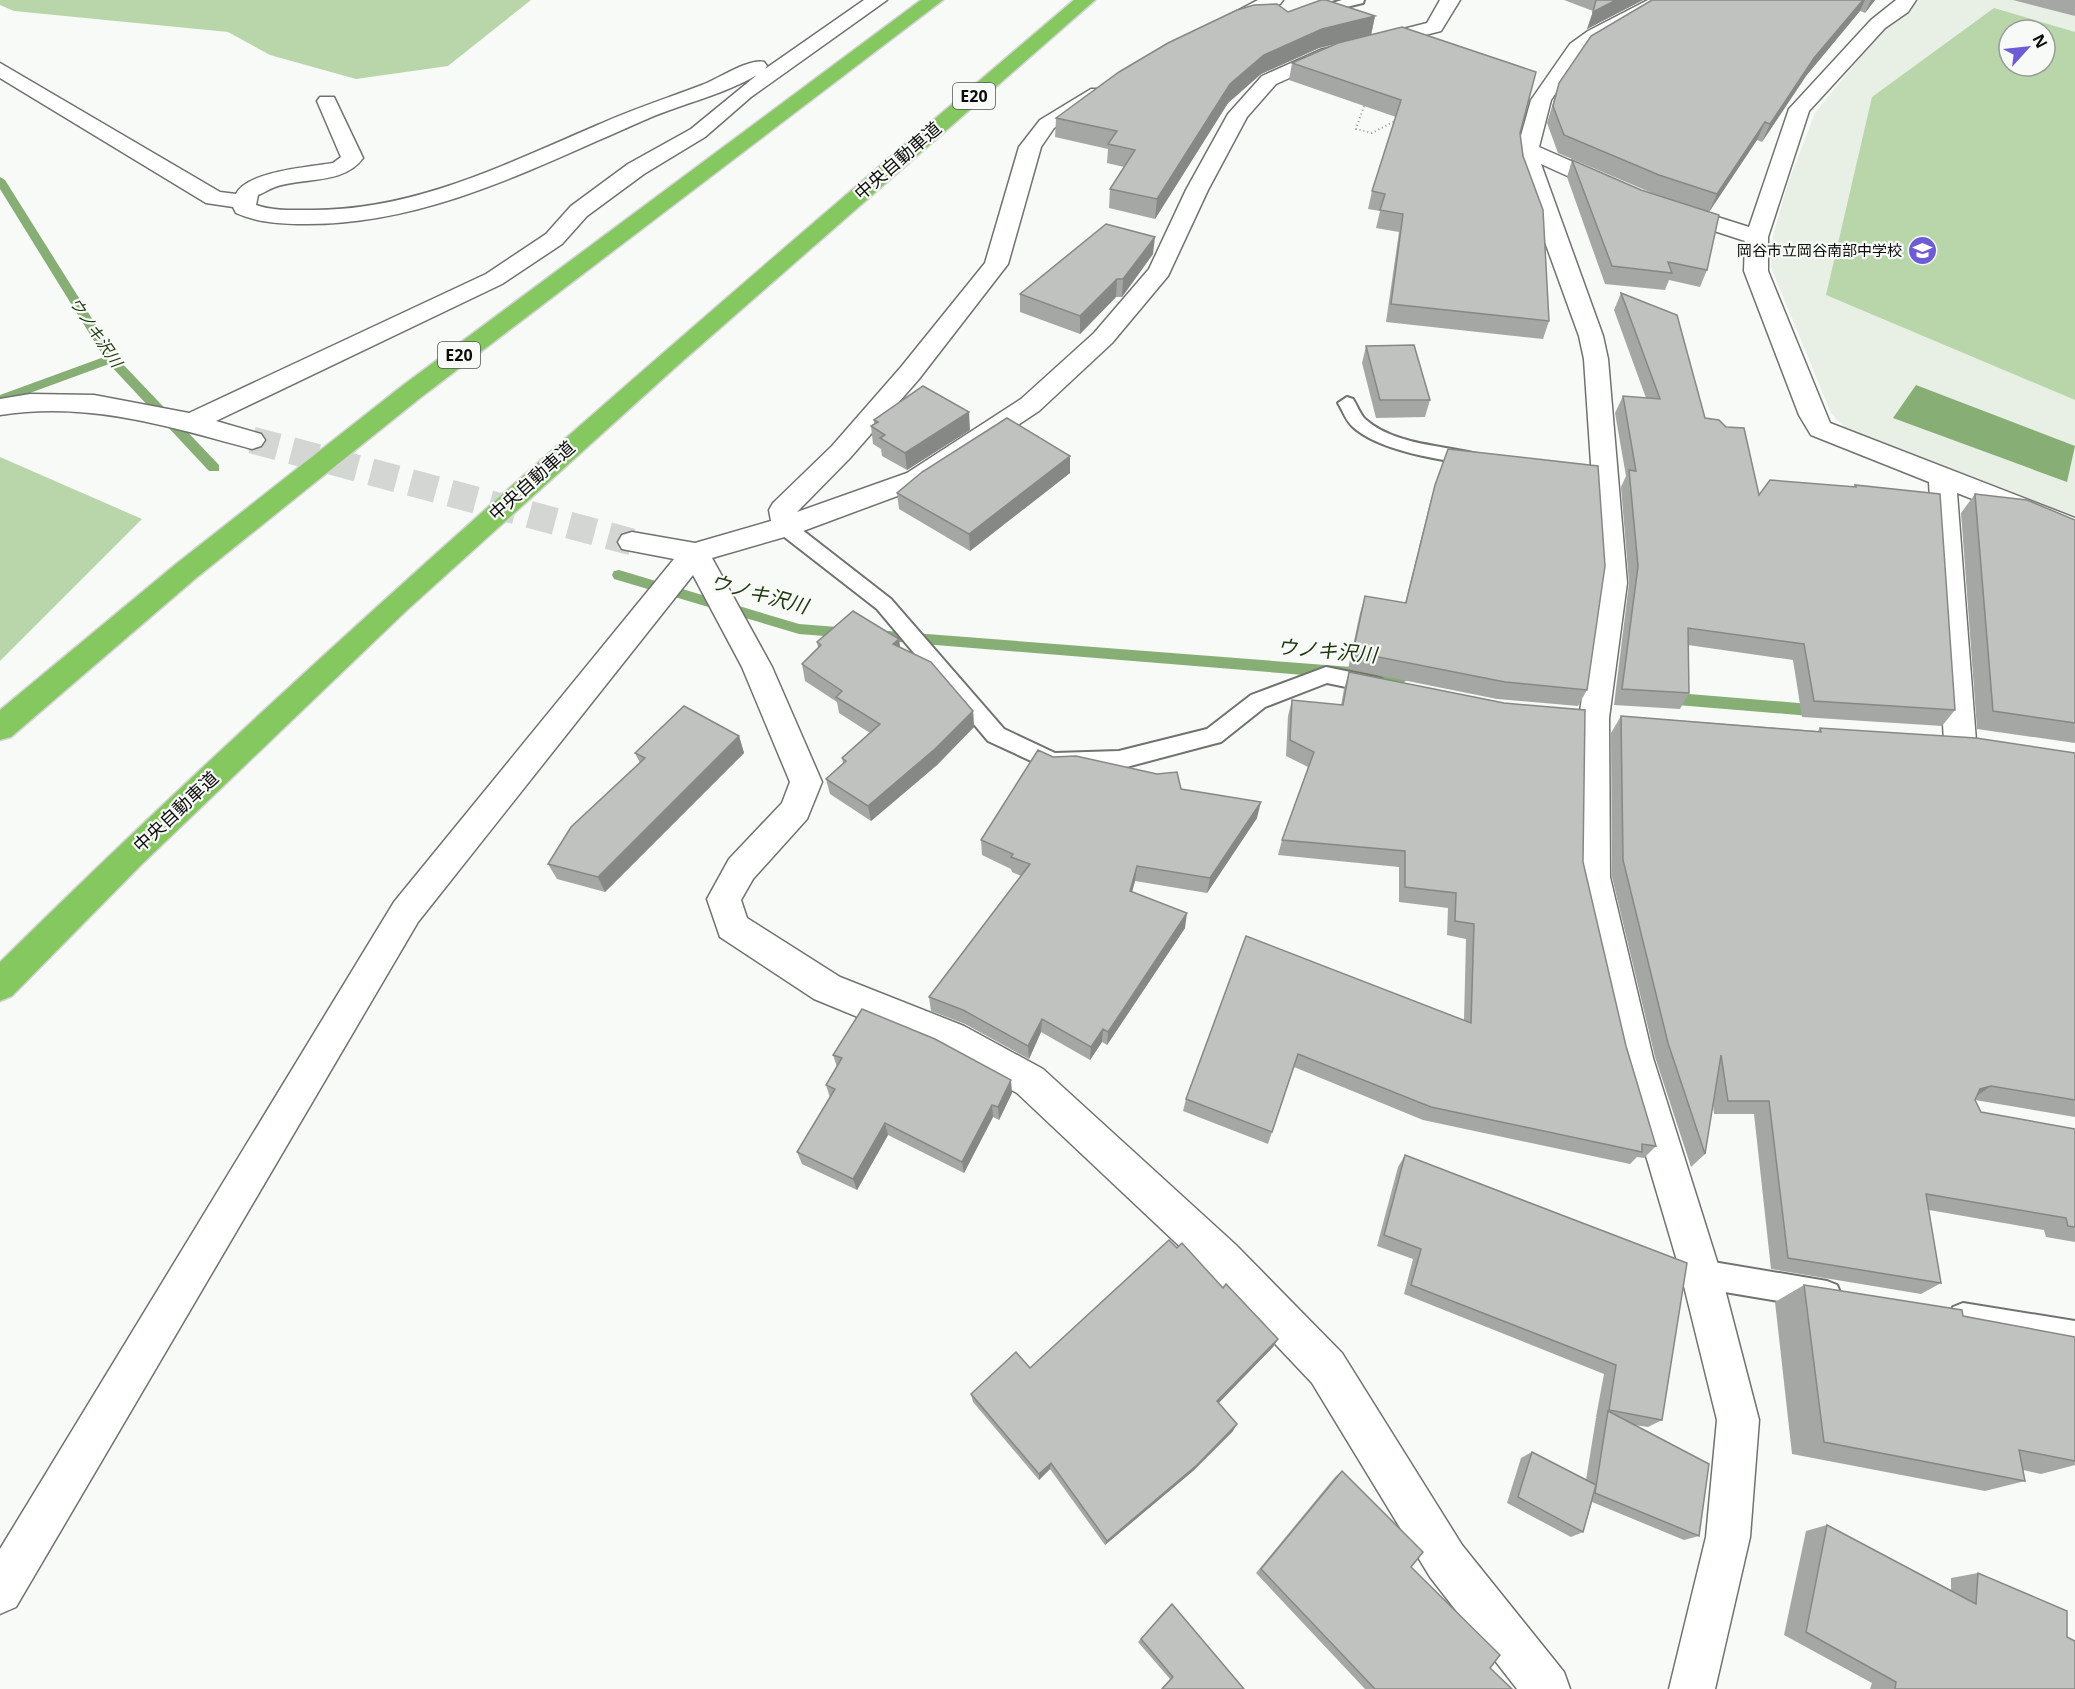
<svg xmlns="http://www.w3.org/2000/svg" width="2075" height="1689" viewBox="0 0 2075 1689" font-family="'Noto Sans','Noto Sans JP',sans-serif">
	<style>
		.built { fill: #e8efe5; fill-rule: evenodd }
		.green { fill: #b9d6ab; fill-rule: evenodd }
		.water { fill: #87ae74 }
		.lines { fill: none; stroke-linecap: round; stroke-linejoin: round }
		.stream { fill: #87ae74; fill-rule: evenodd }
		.street-tunnel { stroke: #d4d6d4; stroke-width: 27; stroke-dasharray: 27 14; stroke-linecap: butt }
		.lane-casing { stroke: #707270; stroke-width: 4 }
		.street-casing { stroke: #707270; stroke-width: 3 }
		.highway-casing { stroke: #d3d3d3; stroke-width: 3 }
		.path { stroke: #969795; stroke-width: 2; stroke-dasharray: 1 3; stroke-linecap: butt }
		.lane { fill: #fff; fill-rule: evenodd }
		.street { fill: #fff; fill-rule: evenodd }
		.highway { fill: #85c860; fill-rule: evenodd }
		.wall { fill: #a5a7a4 }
		.shaded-wall { fill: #868886 }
		.building { fill: #c0c2bf; stroke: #868886; stroke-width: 1.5 }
		.labels { text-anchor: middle; stroke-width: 4.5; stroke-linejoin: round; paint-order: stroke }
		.far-poi-label { font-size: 15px; fill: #0b0c0b; stroke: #f8faf7; text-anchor: end }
		.shield { fill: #f8faf7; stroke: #525352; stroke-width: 1.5 }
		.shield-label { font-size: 16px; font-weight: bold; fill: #0b0c0b }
		.far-water-label { font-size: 16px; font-style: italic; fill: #1d360d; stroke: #f8faf7 }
		.street-label { font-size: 18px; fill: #0b0c0b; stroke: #f8faf7 }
		.water-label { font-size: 20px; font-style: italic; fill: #1d360d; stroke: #f8faf7 }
	</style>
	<rect width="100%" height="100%" fill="#f8faf7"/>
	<path class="built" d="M1913,0H2075V517L1844,427L1831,413L1771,267L1773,236L1788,183L1815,113L1888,23ZM2009,30H2045V66H2009Z"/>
	<g class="green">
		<polygon points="0,0 531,0 448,66 356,79 270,55 228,32 14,11 0,5"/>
		<path d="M1994,8L2075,32V400L1826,295L1872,97ZM2009,30H2045V66H2009Z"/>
		<polygon points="0,457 142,519 0,661"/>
	</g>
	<polygon class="water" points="1916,385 2075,446 2067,482 1893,418"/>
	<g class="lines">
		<g class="stream">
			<polygon points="0,177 5,180 116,357 219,465 219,471 209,471 109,364 0,404 0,395 104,357 0,189"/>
			<polygon points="619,570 799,624 850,628 857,633 850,638 799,634 614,579 612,575 614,571"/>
			<polygon points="875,630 1403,671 1411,677 1403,683 875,640 868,635"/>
			<polygon points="1665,692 1822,705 1830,711 1822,717 1665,704 1657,698"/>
		</g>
		<polyline class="street-tunnel" points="252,440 632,542"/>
		<defs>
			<g id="lane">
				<polygon points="1342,0 1364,0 1363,3 1313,15 1306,11"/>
				<path d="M1347,397L1353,399C1357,405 1360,414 1365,419C1395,446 1445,445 1481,455L1484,459L1475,465C1441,460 1379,451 1353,427C1346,421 1343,411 1338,403Z"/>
				<polygon points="785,520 792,522 891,599 1004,729 1055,753 1119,751 1207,729 1251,695 1326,667 1375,677 1382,679 1385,685 1382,691 1375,693 1327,683 1265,707 1221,742 1213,744 1119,769 1053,771 988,741 877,609 778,532 776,527 778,522"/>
				<polygon points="1701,1260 1827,1281 1837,1285 1841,1295 1837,1305 1827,1309 1701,1288 1691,1284 1687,1274 1691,1264"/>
				<polygon points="1963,1303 2075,1321 2075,1349 1963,1331 1953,1327 1949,1317 1953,1307"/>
			</g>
			<g id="street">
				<path d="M864,0H887L751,97L705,137L644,174L587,216L562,244L502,284L216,421L261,434L265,440L261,446L252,449C168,426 88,401 0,415V399L30,394L94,395L189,413L486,274L546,234L571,206L628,164L691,129L757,75C723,95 684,103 647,119C538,166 429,224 307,224C284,224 258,223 236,213L233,207L206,203L0,78V63L220,192L236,194C247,171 310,167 333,163L341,157L317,101L320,97H334L363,158C344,185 303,177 275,187C269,189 264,193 258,195L256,205C272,211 293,210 310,210C414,211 506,164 600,124C633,109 668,98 702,85C718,79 749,58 764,62L767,66L765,69Z"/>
				<polygon points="1258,0 1283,0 1280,4 1232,29 1218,29 1215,25 1218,21"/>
				<polygon points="1440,0 1460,0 1441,31 1334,58 1276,84 1247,117 1208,190 1168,276 1112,343 1039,411 927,485 795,534 712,558 772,667 822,782 807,819 753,879 741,900 747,918 840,977 964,1026 1043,1069 1236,1245 1342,1353 1462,1545 1564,1672 1570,1689 1517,1689 1430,1577 1312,1383 1208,1273 1017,1093 938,1050 814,999 720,937 707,899 729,859 782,803 790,782 742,667 693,575 418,922 16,1607 0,1614 0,1549 394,902 674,559 622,549 618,542 622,535 632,532 695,543 771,521 769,510 773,503 832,446 901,367 985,263 1019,147 1040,120 1091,89 1105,89 1108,93 1054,128 1041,147 1008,264 919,379 850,458 797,512 907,473 1021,399 1094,333 1149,269 1186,190 1228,114 1262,76 1320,50 1427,23"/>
				<polygon points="1648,0 1672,0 1584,52 1551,100 1539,147 1619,182 1622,187 1619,192 1603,192 1541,164 1603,336 1608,359 1627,583 1609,718 1610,877 1653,1058 1721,1274 1759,1420 1750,1537 1715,1689 1669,1689 1706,1537 1717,1420 1681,1274 1617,1058 1576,877 1579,718 1599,583 1584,359 1579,336 1520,173 1517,150 1531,100 1570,44 1588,31"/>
				<polygon points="1896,0 1916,0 1908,12 1885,28 1809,111 1768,237 1768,271 1830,423 2075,518 2075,539 1957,493 1976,741 1971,750 1960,753 1949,750 1944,741 1929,482 1811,435 1799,415 1744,271 1745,241 1665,215 1662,210 1665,205 1673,203 1749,227 1789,109 1871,20"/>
			</g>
			<g id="highway">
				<polygon points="921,0 943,0 420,398 196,578 11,737 0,740 0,710 176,564 402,386"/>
				<path d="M1074,0H1095L678,365L406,611L141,865L12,996L0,1001V962C343,624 708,312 1074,0Z"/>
			</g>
		</defs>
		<use href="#lane" class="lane-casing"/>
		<use href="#street" class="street-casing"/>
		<use href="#highway" class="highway-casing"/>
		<polyline class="path" points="1364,106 1356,129 1372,133 1397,120"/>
		<use href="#lane" class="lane"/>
		<use href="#street" class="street"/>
		<use href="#highway" class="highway"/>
	</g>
	<g class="wall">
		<polygon points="1564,0 1643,0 1587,29 1593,11"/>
		<polygon points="1652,0 1875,0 1865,13 1860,11 1806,76 1762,142 1757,140 1709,212 1652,193 1558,153 1547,123 1559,83"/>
		<polygon points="2013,0 2075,0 2075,16"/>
		<polygon points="1288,12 1375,16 1371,35 1520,133 1549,321 1543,339 1386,322 1399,232 1376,228 1380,211 1368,209 1372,191 1396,117 1289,80 1292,63 1336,44 1319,48 1261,74 1228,103 1155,219 1109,208 1110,189 1124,167 1107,163 1108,149 1055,137 1056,118"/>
		<polygon points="1572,160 1707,270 1700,287 1669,280 1665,290 1605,284 1567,177"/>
		<polygon points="1153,254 1122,297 1116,297 1080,334 1020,312 1020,294"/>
		<polygon points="1621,293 1705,418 1759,495 1854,487 1855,485 1955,710 1942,726 1802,717 1793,660 1688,645 1689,693 1680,709 1614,705 1629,583 1621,487 1626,476 1615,413 1623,396 1646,398 1614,310"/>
		<polygon points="1366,346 1430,400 1425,417 1376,418 1362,363"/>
		<polygon points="874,420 970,430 907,470 882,456 881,449 873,444 871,426 874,424"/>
		<polygon points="1070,473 970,551 899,509 897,493"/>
		<polygon points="1435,485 1587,690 1578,706 1497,699 1348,669 1360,613 1365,596 1405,603 1430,503"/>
		<polygon points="1975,494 2075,520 2075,743 1977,729 1961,513"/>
		<polygon points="899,639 900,647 973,711 974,727 937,765 871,821 830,794 826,779 843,763 842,758 870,733 839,713 837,702 805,681 802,664 818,648 817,642"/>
		<polygon points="1349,672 1583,862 1626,1046 1656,1146 1644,1158 1637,1157 1630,1164 1423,1120 1294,1067 1268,1144 1183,1111 1186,1099 1246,936 1464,1021 1466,939 1447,935 1448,908 1399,902 1399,867 1278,855 1282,840 1308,767 1286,756 1288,716 1292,700 1341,705 1344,689"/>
		<polygon points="1621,716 1818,731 1820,728 2075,753 2075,1117 1975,1100 1981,1112 2075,1129 2075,1242 2046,1237 2044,1230 1929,1210 1941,1283 1921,1294 1771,1269 1754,1114 1714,1114 1713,1105 1705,1154 1691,1167 1655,1057 1612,877 1611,733"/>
		<polygon points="739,736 744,753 605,892 557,879 548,864 640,763 635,753"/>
		<polygon points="1053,757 1181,789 1257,818 1207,893 1135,881 1132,892 1185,928 1107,1045 1102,1042 1090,1060 1041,1032 1029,1059 965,1024 931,1011 929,997 1021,876 1012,872 1011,869 982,855 981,840"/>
		<polygon points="833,1055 1012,1093 999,1120 993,1117 964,1173 888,1135 857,1190 802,1164 797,1152 830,1098 826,1085 837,1067"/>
		<polygon points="1405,1155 1687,1263 1662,1420 1648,1427 1634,1425 1699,1536 1684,1540 1592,1502 1583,1532 1571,1537 1507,1503 1521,1458 1532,1452 1586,1480 1596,1418 1597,1418 1596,1417 1604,1374 1404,1294 1413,1259 1377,1246 1398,1167"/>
		<polygon points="1177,1248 1223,1288 1278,1339 1273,1347 1218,1403 1233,1431 1193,1471 1105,1545 1050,1469 1039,1480 973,1402 971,1394 1030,1368"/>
		<polygon points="1804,1285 1963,1316 2075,1337 2075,1465 2041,1474 2023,1470 2025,1481 1985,1491 1792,1454 1775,1302"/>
		<polygon points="1342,1471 1411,1567 1490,1668 1512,1689 1365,1689 1256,1573 1335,1477"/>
		<polygon points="1827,1525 1951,1590 1951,1578 1978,1573 2067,1637 2075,1689 1870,1689 1872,1683 1784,1635 1806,1531"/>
		<polygon points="1172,1604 1244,1689 1161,1689 1170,1679 1138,1642"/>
	</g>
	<g class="shaded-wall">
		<polygon points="1616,0 1643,0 1587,29 1593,12"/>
		<polygon points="1863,0 1865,0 1860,11 1806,76 1762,142 1770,124 1814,58"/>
		<polygon points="1871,0 1875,0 1865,13"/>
		<polygon points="1375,16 1371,35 1319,48 1261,74 1228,103 1155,219 1157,199 1230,84 1264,55 1322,29"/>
		<polygon points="1765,122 1757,140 1709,212 1717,194"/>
		<polygon points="1155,237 1153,254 1122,297 1123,279"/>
		<polygon points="1117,279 1116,297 1080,334 1080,316"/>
		<polygon points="969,412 970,430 907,470 905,453"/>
		<polygon points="1070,456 1070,473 970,551 969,534"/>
		<polygon points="899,639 901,655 893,644"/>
		<polygon points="973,711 974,727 937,765 871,821 868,806"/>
		<polygon points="739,736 744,753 605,892 598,877"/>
		<polygon points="1261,802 1257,818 1207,893 1210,878"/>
		<polygon points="1137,866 1135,881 1128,906 1130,891"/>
		<polygon points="1187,913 1185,928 1107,1045 1108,1032"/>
		<polygon points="1042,1019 1041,1032 1029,1059 1028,1046"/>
		<polygon points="1103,1029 1102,1042 1090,1060 1091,1047"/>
		<polygon points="1011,1080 1012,1093 999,1120 998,1107"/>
		<polygon points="1991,1086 1971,1100 1980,1089"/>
		<polygon points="992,1105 993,1117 964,1173 962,1162"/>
		<polygon points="885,1123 888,1135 857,1190 853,1179"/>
		<polygon points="1278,1339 1273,1347 1213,1409 1217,1401"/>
		<polygon points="1237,1424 1233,1431 1193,1471 1105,1545 1107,1541"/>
		<polygon points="1051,1463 1050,1469 1039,1480 1039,1474"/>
	</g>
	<g class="building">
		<polygon points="1321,0 1326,0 1375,16 1322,29 1264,55 1230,84 1157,199 1110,189 1135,150 1108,144 1117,131 1056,118 1119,72 1168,43 1237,10 1254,5 1277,4 1288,12"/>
		<polygon points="1596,0 1616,0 1593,12"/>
		<polygon points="1652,0 1863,0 1814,58 1770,124 1765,122 1717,194 1659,175 1564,135 1553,106 1559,83 1591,36"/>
		<polygon points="1402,27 1536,72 1520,133 1523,156 1543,210 1549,321 1391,304 1403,214 1380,210 1385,194 1372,191 1401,100 1292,63 1338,43"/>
		<polygon points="1572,160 1641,190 1719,215 1707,270 1668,262 1672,273 1612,266"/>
		<polygon points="1106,224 1155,237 1123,279 1117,279 1080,316 1020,294"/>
		<polygon points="1621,293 1677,315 1705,418 1719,420 1726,427 1744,428 1759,495 1770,480 1856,487 1855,485 1940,494 1955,710 1814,701 1804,644 1688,628 1689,693 1622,689 1638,566 1629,470 1636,471 1623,396 1660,399"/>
		<polygon points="1414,345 1430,400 1380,400 1366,346"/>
		<polygon points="923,386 969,412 905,453 880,438 885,435 871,426 878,422 874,420"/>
		<polygon points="1007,418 1070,456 969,534 897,493 922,472"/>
		<polygon points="1448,449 1598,466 1605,566 1587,690 1505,682 1353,652 1365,596 1406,603 1435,485"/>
		<polygon points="1975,494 2027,500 2075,520 2075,723 1993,711"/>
		<polygon points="853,611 899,639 893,644 931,662 973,711 935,749 868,806 826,779 846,761 842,758 880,724 836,697 842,691 802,664 821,645 817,642"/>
		<polygon points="1349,672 1504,703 1585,710 1583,862 1626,1046 1656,1146 1642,1144 1642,1152 1431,1107 1298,1054 1272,1132 1186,1099 1246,936 1471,1023 1474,924 1455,921 1456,893 1405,887 1405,851 1282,840 1314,752 1290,740 1292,700 1343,705"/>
		<polygon points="684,706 739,736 598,877 548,864 571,827 645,758 635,753"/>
		<polygon points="1621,716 1821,732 1820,728 1976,738 2075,753 2075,1100 1991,1086 1980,1089 1975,1100 1981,1112 2075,1129 2075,1227 2068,1226 2066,1218 1926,1194 1941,1283 1788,1258 1769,1101 1728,1101 1721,1055 1705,1154 1668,1043 1623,860"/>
		<polygon points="1038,750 1053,757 1076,756 1157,774 1177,772 1181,789 1261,802 1210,878 1137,866 1130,891 1187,913 1108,1032 1103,1029 1091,1047 1042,1019 1028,1046 963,1010 929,997 1030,864 1011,857 1013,854 981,840"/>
		<polygon points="862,1009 935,1039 1011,1080 998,1107 992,1105 962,1162 885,1123 853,1179 797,1152 835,1089 826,1085 842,1058 833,1055"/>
		<polygon points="1405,1155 1687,1263 1662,1420 1609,1410 1616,1365 1411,1285 1421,1249 1384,1235"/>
		<polygon points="1169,1240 1177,1248 1182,1243 1223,1288 1226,1284 1278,1339 1217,1401 1237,1424 1197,1465 1107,1541 1051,1463 1039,1474 971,1394 1016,1352 1030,1368"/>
		<polygon points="1804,1285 1962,1310 1963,1316 2075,1337 2075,1461 2019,1450 2025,1481 1824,1442"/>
		<polygon points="1608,1411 1709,1464 1699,1536 1595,1493"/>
		<polygon points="1532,1452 1596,1485 1583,1532 1518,1497"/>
		<polygon points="1342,1471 1423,1552 1411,1567 1500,1655 1490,1668 1512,1689 1375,1689 1261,1569"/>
		<polygon points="1827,1525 1976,1604 1978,1573 2067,1611 2067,1637 2075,1641 2075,1689 1895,1689 1896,1682 1806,1632"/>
		<polygon points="1172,1604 1244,1689 1162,1689 1173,1677 1141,1639"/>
	</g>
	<defs>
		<symbol id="school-disc" viewBox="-11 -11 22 22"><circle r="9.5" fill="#6e5cd6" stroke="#f8faf7"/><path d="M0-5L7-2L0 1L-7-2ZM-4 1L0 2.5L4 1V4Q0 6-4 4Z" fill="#fff"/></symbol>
	</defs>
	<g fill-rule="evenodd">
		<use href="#school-disc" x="1906" y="234" width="33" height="33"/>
	</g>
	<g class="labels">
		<g class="far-poi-label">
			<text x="1902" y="256">岡谷市立岡谷南部中学校</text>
		</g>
		<g class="shield">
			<rect x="953" y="83" width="42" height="26" rx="4.5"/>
			<rect x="438" y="342" width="42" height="26" rx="4.5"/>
		</g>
		<g class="shield-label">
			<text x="974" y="102">E20</text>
			<text x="459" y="361">E20</text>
		</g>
		<g class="far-water-label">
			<text transform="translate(96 332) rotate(56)" y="6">ウノキ沢川</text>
		</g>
		<g class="street-label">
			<text transform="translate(898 161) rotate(-41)" y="6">中央自動車道</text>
			<text transform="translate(532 481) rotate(-42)" y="6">中央自動車道</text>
			<text transform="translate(176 812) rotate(-43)" y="6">中央自動車道</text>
		</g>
		<g class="water-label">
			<text transform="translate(759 594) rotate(15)" y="7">ウノキ沢川</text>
			<text transform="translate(1327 651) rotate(5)" y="7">ウノキ沢川</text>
		</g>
	</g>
	<g transform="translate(2027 48) rotate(63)"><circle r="28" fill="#f8faf7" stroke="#999b99" stroke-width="1.5"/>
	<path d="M0-4.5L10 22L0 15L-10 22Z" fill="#6e5cd6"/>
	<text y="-9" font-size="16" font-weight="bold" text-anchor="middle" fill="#0b0c0b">N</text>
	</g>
</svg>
